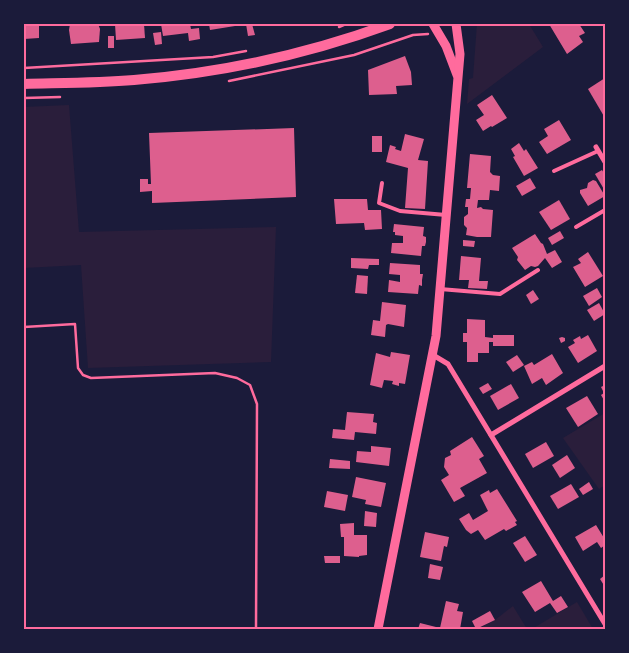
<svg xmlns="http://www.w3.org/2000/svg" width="629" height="653" viewBox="0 0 629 653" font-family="'DM Sans',sans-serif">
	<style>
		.green { fill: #2a1e3b }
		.building { fill: #dd5f8e }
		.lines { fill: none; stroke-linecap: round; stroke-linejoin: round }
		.path { stroke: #ff6b9d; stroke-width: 2.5 }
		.service { stroke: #ff6b9d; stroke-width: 4 }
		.minor { stroke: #ff6b9d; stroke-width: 5 }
		.tertiary { stroke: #ff6b9d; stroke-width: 9 }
		.secondary { stroke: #ff6b9d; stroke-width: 10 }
		.neatline { fill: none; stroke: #ff6b9d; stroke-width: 2 }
	</style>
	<rect width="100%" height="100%" fill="#1b1b3a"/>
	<g class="green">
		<polygon points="477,24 529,24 543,47 467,104 469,79 473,78"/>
		<polygon points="69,105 79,232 276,227 271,362 88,368 81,265 24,268 24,107"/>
		<polygon points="605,413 605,485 599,489 563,438"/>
		<polygon points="577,602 593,629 532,629"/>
		<polygon points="513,606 527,629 478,629 495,620"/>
	</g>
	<g class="building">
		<polygon points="24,24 39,24 39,38 24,39"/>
		<polygon points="70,24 98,24 100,29 99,42 71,44 69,30"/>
		<polygon points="115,24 144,24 145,38 116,40"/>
		<polygon points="161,24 190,24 191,29 199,28 200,39 189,41 188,33 163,36"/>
		<polygon points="209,24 235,24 235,26 210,30"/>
		<polygon points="246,24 252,24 255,35 248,36"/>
		<polygon points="549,24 579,24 585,33 579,36 583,42 567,54"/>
		<polygon points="161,32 162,44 155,45 153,33"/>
		<rect x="108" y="36" width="6" height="12"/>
		<polygon points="405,56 411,72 412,85 396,86 397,94 369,95 368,70"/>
		<polygon points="605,78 605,118 588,89"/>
		<polygon points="492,95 507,118 492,127 491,126 483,131 476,120 484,115 477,105"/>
		<polygon points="559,120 571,140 547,154 539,142 548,136 544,129"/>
		<polygon points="294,128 296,197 152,203 152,191 140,192 140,179 148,179 148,184 151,184 149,133"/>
		<polygon points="405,134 424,139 418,160 428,161 425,209 405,208 408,168 386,162 390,145 396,147 395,149 401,151"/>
		<rect x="372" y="136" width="10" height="16"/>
		<polygon points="519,143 524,151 526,149 538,168 524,176 513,157 515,156 511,149"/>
		<polygon points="470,154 491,156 490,172 493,175 500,176 499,191 490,190 489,200 478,200 477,208 481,207 483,209 493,210 491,237 477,237 466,235 467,228 464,225 464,217 468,214 468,207 465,207 466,199 470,199 471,188 467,188"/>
		<polygon points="602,170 605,175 605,191 595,174"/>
		<polygon points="530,178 536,188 522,196 516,186"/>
		<polygon points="593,180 596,181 605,196 588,206 580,193 580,190 587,188 588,183"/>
		<polygon points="334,199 367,199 368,210 381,210 382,229 365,230 364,223 336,224"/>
		<polygon points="559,200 570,219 551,230 539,212"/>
		<polygon points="394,224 424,227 423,236 426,237 426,242 425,246 422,246 421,256 391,253 392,243 403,243 403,236 395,235 395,232 393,232"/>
		<polygon points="560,231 564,238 552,245 548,238"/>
		<polygon points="535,234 541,243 543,244 547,254 555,250 562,262 552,268 545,258 538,266 535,267 531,266 525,270 517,260 518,257 512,248"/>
		<polygon points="463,240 475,241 474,247 463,246"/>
		<polygon points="588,252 603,276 585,287 573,267 581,263 578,259"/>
		<polygon points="461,256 481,258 479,281 488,281 487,289 468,288 469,280 459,280"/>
		<polygon points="351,258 379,259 379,265 369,265 368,269 351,268"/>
		<polygon points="390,263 420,265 420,274 423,274 422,280 422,286 419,285 418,294 388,292 389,280 400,282 400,275 389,274"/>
		<polygon points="357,275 368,276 367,294 355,293"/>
		<polygon points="597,288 602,297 589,306 583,296"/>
		<polygon points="533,290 539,299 531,304 526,295"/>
		<polygon points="382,302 406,305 404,327 388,324 386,325 385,337 371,335 373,320 380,321"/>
		<polygon points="599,303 605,314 594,321 587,310"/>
		<polygon points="467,319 485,320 485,337 493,338 493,335 514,335 514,346 493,346 493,342 489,342 489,353 478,353 478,362 467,362 467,342 463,342 463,333 467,333"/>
		<polygon points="588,335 597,351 578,363 568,347 575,343 573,340 580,336 581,339"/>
		<polygon points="562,337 565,338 565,341 561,343 559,338"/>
		<polygon points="391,352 410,355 405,384 399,383 399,386 392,384 393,381 384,380 382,388 370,385 376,353 390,357"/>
		<polygon points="552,354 563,373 546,385 542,378 532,384 524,366 532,362 534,365"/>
		<polygon points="517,355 524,365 513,372 506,362"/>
		<polygon points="488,383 492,389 483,394 479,388"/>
		<polygon points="511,384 519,398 498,410 490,396"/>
		<polygon points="605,385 605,402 601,395 604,393 601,387"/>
		<polygon points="587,396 598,414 578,427 566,408"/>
		<polygon points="347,412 374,414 373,422 377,423 376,434 355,432 354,440 332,438 333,429 345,430"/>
		<polygon points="472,437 484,456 479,459 487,473 460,488 465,496 454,502 441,480 449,475 444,467 445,458 451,455 450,451"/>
		<polygon points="546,442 554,456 533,468 525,454"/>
		<polygon points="371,446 391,448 389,466 356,462 357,451 371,452"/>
		<polygon points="567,455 575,468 560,478 552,465"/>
		<polygon points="330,459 350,461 350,469 329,468"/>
		<polygon points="356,477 386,483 381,507 365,504 366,500 352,497"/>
		<polygon points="589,482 593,489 583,495 579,489"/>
		<polygon points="571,484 579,497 558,509 550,496"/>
		<polygon points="497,489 517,521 515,522 517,525 506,531 504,529 485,540 478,530 471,534 466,530 459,519 469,513 473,520 488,511 480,495 489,490 490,493"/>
		<polygon points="327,491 348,495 345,511 324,507"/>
		<polygon points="365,511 377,513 376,527 364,526"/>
		<polygon points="354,523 354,535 367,535 367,555 359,556 359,557 344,556 344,537 341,537 340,524"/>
		<polygon points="596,525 604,538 605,537 605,545 601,548 597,542 583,551 575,537"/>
		<polygon points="425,532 449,537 447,547 444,546 441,561 420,557"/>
		<polygon points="525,536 537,555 525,562 513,543"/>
		<polygon points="324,556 340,556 340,563 325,563"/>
		<polygon points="430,564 443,567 440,580 428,578"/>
		<polygon points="605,575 605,587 600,579"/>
		<polygon points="541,581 553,601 561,596 568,607 557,613 550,603 535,612 522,592"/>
		<polygon points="446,601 459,604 457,611 463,612 460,629 418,629 420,623 440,628"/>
		<polygon points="490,611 495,620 476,629 472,621"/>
	</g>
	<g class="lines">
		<g class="path">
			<polyline points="339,27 346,24"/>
			<polyline points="24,68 213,57 246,51"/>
			<polyline points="229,81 354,55 413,35 428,34"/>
			<polyline points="24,98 60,97"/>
			<polyline points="24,327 75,324 78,368 83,375 91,378 215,373 237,378 250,385 257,404 256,629"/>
		</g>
		<g class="service">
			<polyline points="554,171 598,151"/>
			<polyline points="382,183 379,203 400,211 446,215"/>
			<polyline points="576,227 605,210"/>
			<polyline points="440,289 500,294 538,270"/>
		</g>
		<g class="minor">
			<polyline points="596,147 605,162"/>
			<polyline points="433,355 448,364 605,624"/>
			<polyline points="491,435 605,366"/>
		</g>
		<g class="tertiary">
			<polyline points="433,24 446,46 457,75"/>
			<polyline points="378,629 436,336 460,54 456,24"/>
		</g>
		<path class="secondary" d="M24,84C60,83 97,83 134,80C221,73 308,54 390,24"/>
	</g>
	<rect width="629" height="653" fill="none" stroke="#1b1b3a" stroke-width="50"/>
	<rect x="25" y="25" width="579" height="603" class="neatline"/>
</svg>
